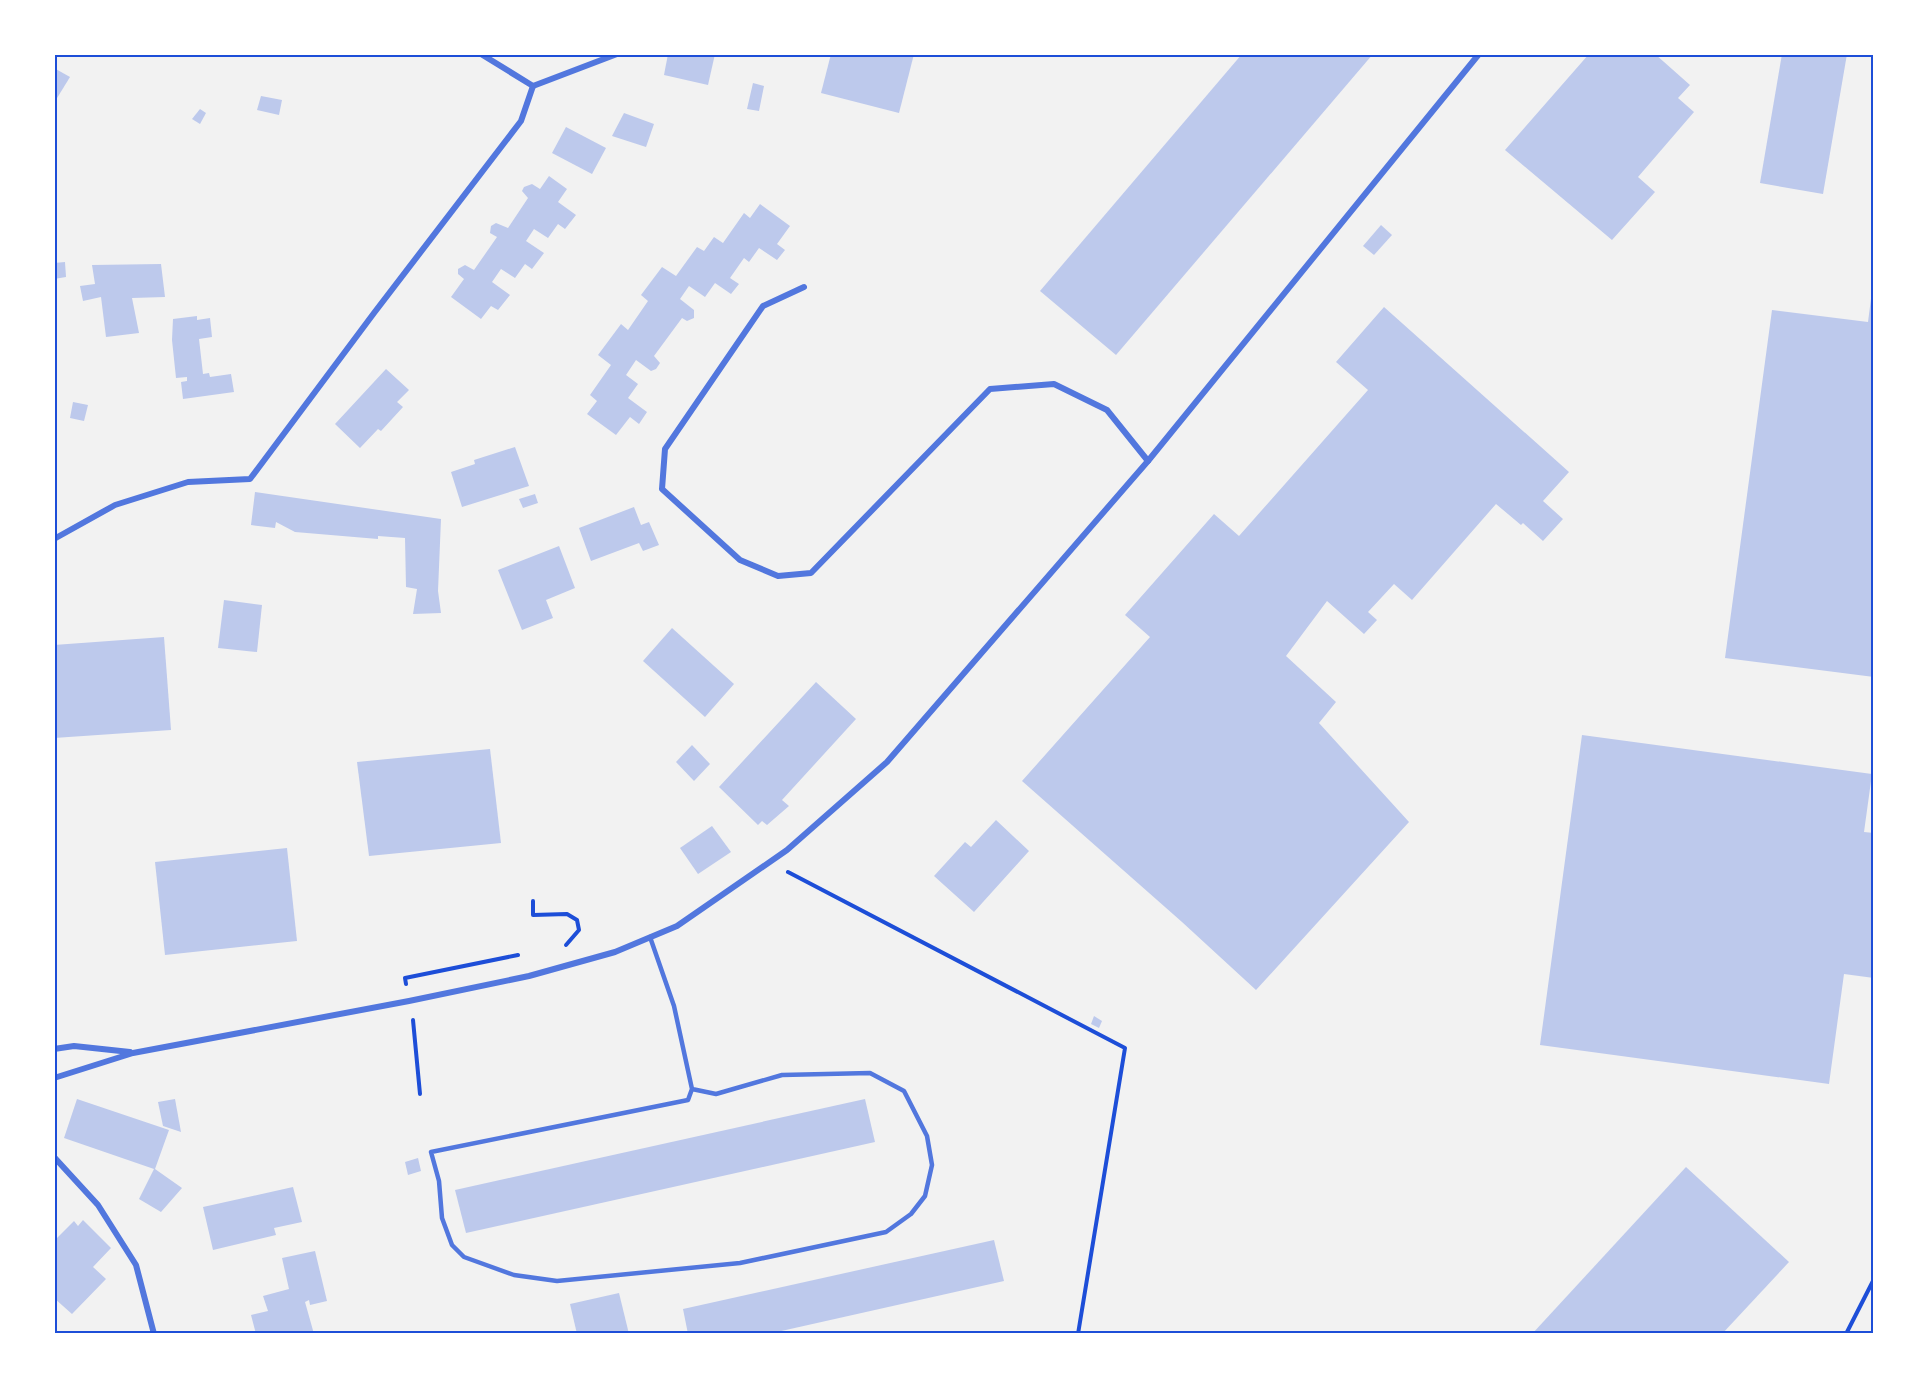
<svg xmlns="http://www.w3.org/2000/svg" width="1928" height="1388" viewBox="0 0 1928 1388" font-family="Manrope,sans-serif">
	<style>
		.building { fill: #bdc9ec }
		.lines { fill: none; stroke-linecap: round; stroke-linejoin: round }
		.path { stroke: #1d4ed8; stroke-width: 4 }
		.service { stroke: #5277de; stroke-width: 4.5 }
		.minor { stroke: #5277de; stroke-width: 6 }
		.neatline { fill: none; stroke: #1d4ed8; stroke-width: 2 }
	</style>
	<rect width="100%" height="100%" fill="#f2f2f2"/>
	<g class="building">
		<polygon points="668,54 715,54 708,85 664,75"/>
		<polygon points="831,54 914,54 899,113 821,93"/>
		<polygon points="1242,54 1373,54 1116,355 1040,291"/>
		<polygon points="1589,54 1655,54 1690,85 1678,98 1694,112 1638,177 1655,192 1612,240 1505,150"/>
		<polygon points="1782,54 1847,54 1823,194 1760,183"/>
		<polygon points="54,68 70,77 54,103"/>
		<polygon points="753,83 764,86 759,111 747,109"/>
		<polygon points="261,96 282,100 279,115 257,110"/>
		<polygon points="200,109 206,113 200,124 192,119"/>
		<polygon points="624,113 654,124 646,147 612,136"/>
		<polygon points="566,127 606,148 592,174 552,153"/>
		<polygon points="549,176 567,189 558,202 576,215 565,229 558,224 548,238 534,229 526,241 544,253 532,269 525,264 515,278 501,269 492,282 510,295 498,310 491,306 481,319 451,297 464,279 458,274 458,269 465,265 474,270 497,237 490,233 491,226 496,223 508,228 528,198 522,191 524,187 532,184 540,189"/>
		<polygon points="760,204 790,226 777,244 785,250 777,260 759,248 749,262 744,258 730,278 739,284 731,294 715,283 705,297 689,286 680,299 694,310 694,318 687,321 682,318 654,356 660,363 656,369 651,371 636,360 626,375 638,384 628,398 647,412 639,424 630,417 616,435 587,414 597,401 590,395 611,365 598,355 621,324 628,330 648,301 641,295 662,267 676,276 697,247 704,251 714,237 723,243 744,213 750,218"/>
		<polygon points="1381,225 1392,235 1374,255 1363,246"/>
		<polygon points="65,262 66,277 54,279 54,263"/>
		<polygon points="161,264 165,297 132,298 139,333 106,337 101,297 83,301 80,286 95,284 92,265"/>
		<polygon points="1873,283 1874,677 1725,658 1772,310 1868,322"/>
		<polygon points="1384,307 1569,472 1543,501 1563,519 1543,541 1523,523 1521,525 1496,504 1412,600 1394,584 1368,612 1377,620 1364,634 1327,601 1286,656 1336,702 1319,723 1409,822 1256,990 1182,922 1022,781 1150,637 1125,615 1214,514 1239,536 1368,390 1336,362"/>
		<polygon points="197,316 197,320 210,318 212,337 199,339 203,374 209,373 210,377 231,374 234,392 183,399 181,382 187,381 187,377 176,378 172,340 173,319"/>
		<polygon points="386,369 409,390 397,402 403,407 381,431 378,429 360,448 335,424"/>
		<polygon points="73,402 88,405 84,421 70,418"/>
		<polygon points="515,447 529,486 462,507 451,472 475,464 474,460"/>
		<polygon points="255,492 441,519 438,591 441,613 413,614 417,589 406,587 405,538 378,536 378,539 295,532 276,522 275,528 251,525"/>
		<polygon points="535,494 538,503 523,508 519,499"/>
		<polygon points="634,507 641,525 649,522 659,545 643,551 639,543 591,561 579,528"/>
		<polygon points="559,546 575,588 546,600 553,618 522,630 498,570"/>
		<polygon points="224,600 262,605 257,652 218,648"/>
		<polygon points="672,628 734,684 705,717 643,661"/>
		<polygon points="164,637 171,730 54,738 54,645"/>
		<polygon points="816,682 856,719 782,800 789,806 767,825 762,821 758,825 719,787"/>
		<polygon points="1582,735 1872,774 1864,832 1874,833 1874,978 1844,974 1829,1084 1540,1045"/>
		<polygon points="692,745 710,764 694,781 676,762"/>
		<polygon points="490,749 501,843 369,856 357,762"/>
		<polygon points="996,820 1029,851 974,912 934,876 965,842 971,847"/>
		<polygon points="712,826 731,852 698,874 680,848"/>
		<polygon points="287,848 297,941 165,955 155,862"/>
		<polygon points="1094,1016 1102,1021 1099,1028 1091,1024"/>
		<polygon points="77,1099 169,1130 155,1169 182,1188 161,1212 139,1199 154,1169 64,1138"/>
		<polygon points="175,1099 181,1132 163,1126 158,1102"/>
		<polygon points="865,1099 875,1142 466,1233 455,1190"/>
		<polygon points="418,1158 421,1171 408,1175 405,1162"/>
		<polygon points="1686,1167 1789,1262 1722,1334 1532,1334"/>
		<polygon points="293,1187 302,1222 274,1228 276,1235 213,1250 203,1207"/>
		<polygon points="83,1220 111,1248 93,1267 106,1279 72,1314 54,1298 54,1241 74,1221 78,1226"/>
		<polygon points="994,1240 1004,1281 768,1334 688,1334 683,1309"/>
		<polygon points="315,1251 327,1301 310,1305 309,1300 305,1302 314,1334 256,1334 251,1315 268,1311 263,1296 289,1289 282,1258"/>
		<polygon points="619,1293 629,1334 577,1334 570,1304"/>
	</g>
	<g class="lines">
		<g class="path">
			<polyline points="788,872 1125,1048 1078,1334"/>
			<polyline points="533,901 533,915 567,914 577,920 579,930 566,945"/>
			<polyline points="406,984 405,978 518,955"/>
			<polyline points="413,1020 420,1094"/>
			<polyline points="1846,1334 1874,1279"/>
		</g>
		<polyline class="service" points="650,937 674,1006 692,1089 688,1100 431,1152 439,1181 442,1218 452,1245 464,1257 514,1275 557,1281 740,1263 886,1232 911,1214 925,1196 932,1165 927,1136 904,1091 870,1073 782,1075 716,1094 692,1089"/>
		<g class="minor">
			<polyline points="481,54 533,86"/>
			<polyline points="533,86 617,54"/>
			<polyline points="804,287 763,306 665,449 662,489 740,560 778,576 811,573 990,389 1054,384 1107,410 1148,461"/>
			<polyline points="54,539 115,505 188,482 250,479 374,313 521,121 533,86"/>
			<polyline points="54,1049 74,1046 130,1052"/>
			<polyline points="54,1078 133,1053 409,1001 529,976 615,952 677,926 787,850 887,762 1148,461 1479,54"/>
			<polyline points="54,1157 98,1205 136,1265 154,1334"/>
		</g>
	</g>
	<rect width="1928" height="1388" fill="none" stroke="#ffffff" stroke-width="111"/>
	<rect x="56" y="56" width="1816" height="1276" class="neatline"/>
</svg>
